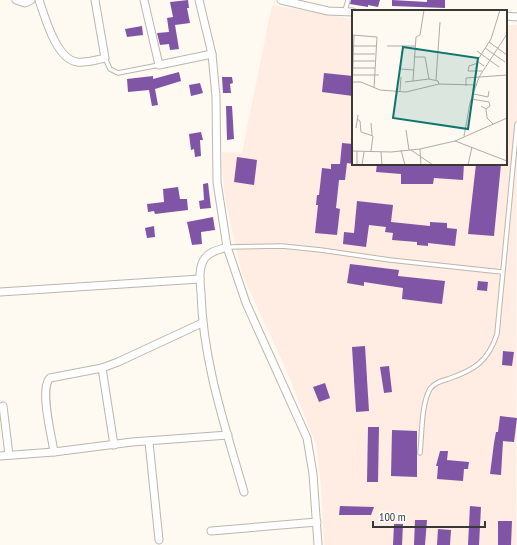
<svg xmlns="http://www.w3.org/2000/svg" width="517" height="545" viewBox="0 0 517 545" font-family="'PT Sans Narrow',sans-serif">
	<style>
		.medical { fill: #ffece3 }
		.building { fill: #8055a5 }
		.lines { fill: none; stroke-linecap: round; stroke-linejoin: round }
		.lane-casing { stroke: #bcb6ad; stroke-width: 5.5 }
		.street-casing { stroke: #bcb6ad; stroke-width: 9 }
		.lane { stroke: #fff; stroke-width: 3.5 }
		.street { stroke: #fff; stroke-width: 7 }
		.inset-road { fill: none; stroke: #b0aca6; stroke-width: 1 }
		.view { fill: #0f766e; fill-opacity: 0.15; stroke: #0f766e; stroke-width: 2 }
		.inset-edge { fill: none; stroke: #3a3834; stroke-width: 2 }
	</style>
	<rect width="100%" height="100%" fill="#fefaf2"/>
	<polygon class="medical" points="272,5 353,19 353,164 506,164 506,25 517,25 516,545 324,545 321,485 316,445 286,369 242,274 225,198 222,167 222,152 242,153"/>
	<g class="building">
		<polygon points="188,0 189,8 187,8 190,23 175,25 179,49 170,50 169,44 160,45 157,33 169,32 167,18 173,17 170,2"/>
		<polygon points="351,0 380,0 378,7 368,5 368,7 350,4"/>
		<polygon points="392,0 427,2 427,0 445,0 445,8 392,6"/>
		<polygon points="142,26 143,35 127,37 125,29"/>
		<polygon points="179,72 181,81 155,89 158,105 152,106 149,90 128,92 127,79 153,76 153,79"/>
		<polygon points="324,73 353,76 353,96 322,92"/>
		<polygon points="222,77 232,77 233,83 230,84 231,93 223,93"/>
		<polygon points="200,83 203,93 191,96 189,85"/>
		<polygon points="226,106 232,106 234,139 227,140"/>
		<polygon points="201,132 203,140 200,140 201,156 195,157 194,149 191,150 189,134"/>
		<polygon points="342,143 353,144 353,164 347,163 345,180 339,180 336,208 340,209 337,235 315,233 318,205 316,205 317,195 319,195 322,168 331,169 331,164 340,164"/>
		<polygon points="237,157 257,160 254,185 234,182"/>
		<polygon points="377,164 464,164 463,180 434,178 433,184 401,184 401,174 376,172"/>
		<polygon points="476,164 501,164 494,236 468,234"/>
		<polygon points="208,183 211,208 200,209 199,201 204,200 203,184"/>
		<polygon points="178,187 180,199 187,199 188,210 155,214 154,211 148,212 147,204 164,202 163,189"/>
		<polygon points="357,201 393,205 391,222 430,226 430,222 447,223 447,228 457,229 455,246 428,243 428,246 417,245 417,242 392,240 393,233 385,232 386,227 369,225 366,247 343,244 344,232 354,233"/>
		<polygon points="213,217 215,230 201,232 202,244 192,245 187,222"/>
		<polygon points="154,226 155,237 147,238 145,228"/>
		<polygon points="350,264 399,270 398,276 445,281 442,304 402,299 403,288 364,282 364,286 347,283"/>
		<polygon points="478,281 488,282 487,291 477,290"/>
		<polygon points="365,346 369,411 356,412 352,347"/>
		<polygon points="503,351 514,352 512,366 502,365"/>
		<polygon points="389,366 392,392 384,393 380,367"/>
		<polygon points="325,383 330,398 319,402 313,387"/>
		<polygon points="500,416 517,418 514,442 503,441 501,475 490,474 494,443 496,432 498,432"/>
		<polygon points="368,427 379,427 378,482 367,482"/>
		<polygon points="392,430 417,431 417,477 391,476"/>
		<polygon points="440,451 448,451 447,460 469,462 468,469 464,469 463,481 437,479 438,466 436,466"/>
		<polygon points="340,506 374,507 371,515 339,515"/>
		<polygon points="470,506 481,507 479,545 468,545"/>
		<polygon points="415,520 427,520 425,545 414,545"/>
		<polygon points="498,521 512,521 511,545 498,545"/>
		<polygon points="394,524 403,524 402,545 393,545"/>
		<polygon points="438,529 451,530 450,545 437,545"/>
	</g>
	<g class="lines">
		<defs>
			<g id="lane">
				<polyline points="345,11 348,0"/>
				<polyline points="105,58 110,69 118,73 159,65"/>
				<polyline points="227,247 282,246 321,250 390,260 502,272"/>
				<path d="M420,453C422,436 421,404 430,389C434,383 441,381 448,379C474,370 488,362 497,334L517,124"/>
			</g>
			<g id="street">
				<polyline points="16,0 25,3 31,0"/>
				<path d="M39,0C45,17 56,59 77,62C86,63 96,60 105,58L95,0"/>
				<polyline points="144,0 159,65 212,54"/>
				<polyline points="199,0 212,54 216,97 217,182 227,247 246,303 307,438 313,474 318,545"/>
				<polyline points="281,0 328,11 353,12"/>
				<polyline points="506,16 517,17"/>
				<path d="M227,247C219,250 210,251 205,258C198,267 200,282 201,293C203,362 225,426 244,492"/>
				<polyline points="0,292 200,279"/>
				<polyline points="102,368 114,445"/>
				<polyline points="3,406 9,455"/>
				<polyline points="149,442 159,540"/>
				<path d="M54,452C52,437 39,389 50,378L102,368L118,362L202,323"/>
				<polyline points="0,456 54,452 132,442 228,435"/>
				<polyline points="211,531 317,522"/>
			</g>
		</defs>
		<use href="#lane" class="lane-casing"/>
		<use href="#street" class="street-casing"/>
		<use href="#lane" class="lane"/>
		<use href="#street" class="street"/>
	</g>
	<g transform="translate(352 10)">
		<rect width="155" height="155" fill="#fefaf2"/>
		<path class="inset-road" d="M0,25L25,27L22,78M137,32L155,45M0,36H24M35,36H63M133,38L153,52M125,41L147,57M0,44H23M62,47H73L77,69M0,51H23M126,53L117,56L116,61H130M132,56L125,51L139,29L148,0M0,58H23M48,59L62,60M1,65H27M84,70L88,12M61,71L64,27L68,25L72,0M0,72H9L28,80L54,82L87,74L125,75M53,72L77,69L86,71L87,74M114,76V68L155,65M0,81L2,25M48,81L49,67M122,84L136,87L137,81M119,89L137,92L138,96L134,99M129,96L134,99L135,108L141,114M5,109L8,111L9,122L21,126L19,141M19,113L20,125M4,118L6,105M54,120L57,140M112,126L118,93L127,67L155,24M103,131L155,151M68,139L69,155M49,140L53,155M59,140L81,155M0,141L39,142L68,139L103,131L155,108M29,142L30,155M5,155V141M10,155L12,142M116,155L120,137"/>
		<path class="view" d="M51,37L126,48L116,119L41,108Z"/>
		<rect width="155" height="155" class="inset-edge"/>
	</g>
	<path d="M373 521v6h112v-6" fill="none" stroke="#3a3834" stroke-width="2"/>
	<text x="379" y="521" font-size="12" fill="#3a3834" stroke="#ffffff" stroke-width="3" paint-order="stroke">100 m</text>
</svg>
